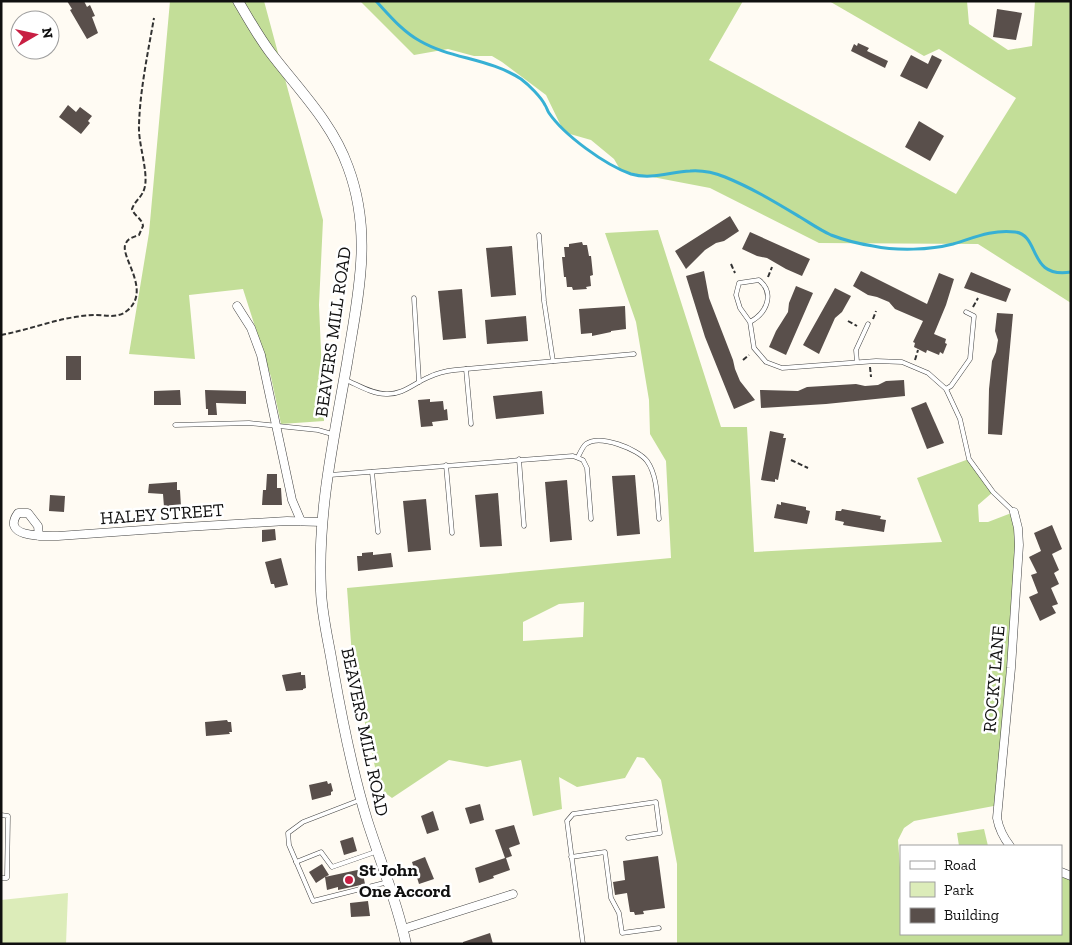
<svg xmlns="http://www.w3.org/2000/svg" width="1072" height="945" viewBox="0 0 1072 945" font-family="'Zilla Slab',serif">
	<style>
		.green { fill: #dcecb9 }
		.forest { fill: #c3de98; fill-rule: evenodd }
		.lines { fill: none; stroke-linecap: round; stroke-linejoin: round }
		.stream { stroke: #37b0d4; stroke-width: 3 }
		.building { fill: #594f4b }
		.service-casing { stroke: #434343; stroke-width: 5 }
		.minor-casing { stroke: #434343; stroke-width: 9 }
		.tertiary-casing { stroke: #434343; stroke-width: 11 }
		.path { stroke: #323232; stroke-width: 2; stroke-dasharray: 5 2.5; stroke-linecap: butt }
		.service { stroke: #fff; stroke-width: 4 }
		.minor { stroke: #fff; stroke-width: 8 }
		.tertiary { stroke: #fff; stroke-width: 10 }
		.poi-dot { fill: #c81f43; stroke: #fff; stroke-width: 2 }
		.labels { text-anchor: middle; stroke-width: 5; stroke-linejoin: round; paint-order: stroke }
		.street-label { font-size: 18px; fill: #101010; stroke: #fff }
		.poi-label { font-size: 18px; font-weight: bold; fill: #101010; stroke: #fff; text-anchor: start }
	</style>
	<rect width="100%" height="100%" fill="#fffbf3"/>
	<polygon class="green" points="68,893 66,944 1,944 1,900"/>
	<g class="forest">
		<polygon points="170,1 264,1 323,220 319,305 324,421 281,424 271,377 243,289 189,295 195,359 129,354 149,233"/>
		<polygon points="360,1 743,1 709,60 956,194 1016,98 939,49 924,56 829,1 967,1 969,24 1008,50 1032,46 1035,1 1071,1 1071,303 978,244 819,243 710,188 621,171 614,159 591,140 570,134 562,128 546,95 502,62 492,56 474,56 448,49 414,55"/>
		<path d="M658,230L721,427H747L754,552L942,542L917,478L969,459L993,492L978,505L979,522H988L1014,512L1018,528L999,805L914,821L904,828L898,840L901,881V934H1061V872L1071,876V944H677V864L661,780L644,758L637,757L625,778L577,787L559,777L562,809L533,816L521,760L487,767L449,760L392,798L380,789L353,670L347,588L671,558L666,461L650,434L649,400L636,322L605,233ZM584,602L583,637L523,641V622L559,604Z"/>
		<polygon points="984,829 988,846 959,846 957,833"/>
	</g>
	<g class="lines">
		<path class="stream" d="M376,1C389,15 403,32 420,41C451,59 489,58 521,79C529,85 541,97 545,105C547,108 547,110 549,113C564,135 605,165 631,174C651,180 670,172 690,171C702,170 715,173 725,177C752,188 775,202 800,217C810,223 820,230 831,235C844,240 860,244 873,246C897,251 930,250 953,244C973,238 993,229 1015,232C1041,235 1027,279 1071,272"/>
	</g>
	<g class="building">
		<polygon points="67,1 84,1 87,7 90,5 95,16 92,17 98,33 87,39 70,10 72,9"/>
		<polygon points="997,9 1022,13 1016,40 993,37"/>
		<polygon points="858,43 869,48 867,51 888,61 885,68 851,51 854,44 857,46"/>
		<polygon points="911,55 928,64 932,55 942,60 927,89 900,76"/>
		<polygon points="68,105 76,112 80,107 92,116 88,121 90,123 81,134 59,117"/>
		<polygon points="919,121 944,136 930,161 905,147"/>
		<polygon points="730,216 739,231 724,241 716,243 705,250 686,269 675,251"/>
		<polygon points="750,232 810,259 802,276 786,269 767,258 757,256 742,249"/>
		<polygon points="582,242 583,245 587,245 589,256 591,256 593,275 590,276 591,286 586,287 587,289 573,290 572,287 567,287 566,277 564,277 562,257 565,257 564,247 569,247 569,244"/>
		<polygon points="512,246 516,295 491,297 486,248"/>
		<polygon points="704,271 709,298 733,360 735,369 740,381 755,400 734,409 705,337 686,276"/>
		<polygon points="861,271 927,304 939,273 954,279 946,305 934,334 946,339 945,343 947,344 943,354 940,352 939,355 927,350 926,353 914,347 915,343 913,342 923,321 895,309 889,302 877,297 868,295 853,286"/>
		<polygon points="971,272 1011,289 1006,302 964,288"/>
		<polygon points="796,286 813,293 786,355 769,347 776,331 788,312 789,303"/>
		<polygon points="835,288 851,296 842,312 835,318 819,354 803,345"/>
		<polygon points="462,289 466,338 443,340 438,291"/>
		<polygon points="625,306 626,329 611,331 611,332 592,336 592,333 581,334 579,309"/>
		<polygon points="997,313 1013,314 1002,435 988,434 989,389 992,361 996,352 998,340 995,331"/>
		<polygon points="526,316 528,341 487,344 485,320"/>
		<rect x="66" y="356" width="15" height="24"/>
		<polygon points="904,380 905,396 826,404 761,408 760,390 798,391 807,387 856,384 865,386 878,385 886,381"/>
		<polygon points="180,390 181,405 154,405 154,391"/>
		<polygon points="205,390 246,391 246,404 216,403 217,415 208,415 208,409 206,409"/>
		<polygon points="542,391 544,414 496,419 493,396"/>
		<polygon points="430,399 430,402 443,401 444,410 447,409 448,420 432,422 433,426 421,427 418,400"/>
		<polygon points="926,402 944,443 927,449 911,408"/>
		<polygon points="770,431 784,434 783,438 786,438 778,480 775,479 775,482 761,480"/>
		<polygon points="267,474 277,474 277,488 281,488 282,505 262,505 263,490 266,490"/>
		<polygon points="635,475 640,534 617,536 612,476"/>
		<polygon points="567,480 572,540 550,542 545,482"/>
		<polygon points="177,482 177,490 180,490 181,507 176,507 176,511 168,512 167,507 164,507 163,494 148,493 149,484"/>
		<polygon points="498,493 502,546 480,547 475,495"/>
		<polygon points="50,495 65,496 64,512 49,511"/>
		<polygon points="426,499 431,550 408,552 403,501"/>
		<polygon points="781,502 806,507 806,510 810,511 807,524 774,518 777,504 781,505"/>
		<polygon points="842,509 881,516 880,519 886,520 884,532 843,525 844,522 835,520 836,511 841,511"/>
		<polygon points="1052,525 1062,549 1052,554 1059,570 1054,573 1059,584 1051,588 1058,604 1052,606 1056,613 1040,621 1029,597 1038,593 1031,575 1037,573 1029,557 1041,551 1034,533"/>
		<polygon points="275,529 276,540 262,542 262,530"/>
		<polygon points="373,552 373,555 391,553 393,567 358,571 357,556 362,556 362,553"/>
		<polygon points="281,558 288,585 275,588 274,584 271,584 265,562"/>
		<polygon points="301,672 301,675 305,675 306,688 303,689 303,690 286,691 282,675"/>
		<polygon points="227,720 228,722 231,722 232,732 229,732 230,734 206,736 205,722"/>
		<polygon points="327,781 328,784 331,783 333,791 331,792 331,795 312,800 309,785"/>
		<polygon points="480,804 484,820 470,824 465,808"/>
		<polygon points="433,811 439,830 427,834 421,816"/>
		<polygon points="514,825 520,844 509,848 512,856 506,858 510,870 493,876 494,878 479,883 475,868 505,858 495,830"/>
		<polygon points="353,837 357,851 344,855 340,841"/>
		<polygon points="658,856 665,908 643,911 644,914 635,915 634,912 630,912 627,893 615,895 613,882 625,880 623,861"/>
		<polygon points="425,857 434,879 419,884 412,862"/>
		<polygon points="322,864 329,875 325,877 362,869 365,884 338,890 338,887 327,890 325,877 316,883 309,872"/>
		<polygon points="368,901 370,916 351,917 350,903"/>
		<polygon points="490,933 493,944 463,944 463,942"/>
	</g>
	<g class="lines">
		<defs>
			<g id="service">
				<polyline points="539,235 544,301 553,361"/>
				<polyline points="414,298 419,382"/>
				<path d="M750,322C767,313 775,293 759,280L739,283L736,295L740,308L750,322L754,348L766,362L782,368L876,361L902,362L928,373L946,389L960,419L969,459L993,492L1014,512"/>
				<polyline points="857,362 856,350 868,324"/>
				<polyline points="466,369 471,424"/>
				<path d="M346,380C358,385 372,394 386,394C403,395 414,383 429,377C437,373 446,371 455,370L634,354"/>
				<polyline points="946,389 951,386 970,359 974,316 966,312"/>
				<polyline points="175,425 249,423 318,430 332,434"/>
				<path d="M578,457C580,453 583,446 586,444C600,434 638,449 647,461C658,476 657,501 659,519"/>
				<polyline points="519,459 524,526"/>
				<polyline points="446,465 452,533"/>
				<polyline points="372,472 378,532"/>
				<polyline points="330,475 573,456 583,460 587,468 591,519"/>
				<polyline points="360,800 303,822 288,833 289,845 313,901 388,882"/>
				<polyline points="1,815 8,816 7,878 1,878"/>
				<polyline points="571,857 605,852 611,898 619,913 622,933 659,928"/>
				<polyline points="296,862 321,852 332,867 378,851"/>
				<polyline points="583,944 567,821 573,814 656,802 660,833 628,838"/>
			</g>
			<g id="minor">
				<polyline points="237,306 251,328 261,355 292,500 301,521"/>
				<path d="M39,536L38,526L28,513H18C0,538 45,536 58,536L185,527L287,521L322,522"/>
				<path d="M1010,846C1003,837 999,829 997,818L1011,668L1019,545L1018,528L1014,512"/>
				<polyline points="1061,872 1071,876"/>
				<polyline points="403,929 513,894"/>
			</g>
			<path id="tertiary" d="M238,1C248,18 258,36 270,52C298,89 332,122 348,167C373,234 358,295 347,363C334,438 317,514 321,591C322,617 329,643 333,669C342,720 352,771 367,820C380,861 397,901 406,944"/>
		</defs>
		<use href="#service" class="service-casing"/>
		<use href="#minor" class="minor-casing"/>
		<use href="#tertiary" class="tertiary-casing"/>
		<g class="path">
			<polyline points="731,264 735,273"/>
			<polyline points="768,277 772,267"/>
			<polyline points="973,307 978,298"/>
			<polyline points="873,319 876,311"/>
			<polyline points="848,321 857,326"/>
			<path d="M1,335C33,329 62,316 95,315C107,315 118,319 128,310C152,289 118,255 126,243C128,238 134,237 139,235L143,226C142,218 134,216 132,209C135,200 143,197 145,186C148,170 138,143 139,125C140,90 148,52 154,18"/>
			<polyline points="743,360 749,355"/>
			<polyline points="915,360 918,350"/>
			<polyline points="870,367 871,377"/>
			<polyline points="791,460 808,468"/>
		</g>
		<use href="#service" class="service"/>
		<use href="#minor" class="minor"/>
		<use href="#tertiary" class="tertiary"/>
	</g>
	<circle class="poi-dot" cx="349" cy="880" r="5"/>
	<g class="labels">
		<g class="street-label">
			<text transform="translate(333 332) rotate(-82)" y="6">BEAVERS MILL ROAD</text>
			<text transform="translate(162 514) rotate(-4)" y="6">HALEY STREET</text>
			<text transform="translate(994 679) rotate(-85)" y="6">ROCKY LANE</text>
			<text transform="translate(365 732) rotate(78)" y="6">BEAVERS MILL ROAD</text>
		</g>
		<g class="poi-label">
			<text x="359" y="876">St John<tspan x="359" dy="21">One Accord</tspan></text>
		</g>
	</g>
	<rect width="1072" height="945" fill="none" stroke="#101010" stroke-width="5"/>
	<rect x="900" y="845" width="162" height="90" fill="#ffffff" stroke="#9f9f9f"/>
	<rect x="910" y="861" width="25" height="8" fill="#ffffff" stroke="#9f9f9f"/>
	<text x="944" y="870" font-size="15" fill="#101010">Road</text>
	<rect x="910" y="882" width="25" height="15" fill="#dcecb9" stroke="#9f9f9f"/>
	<text x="944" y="895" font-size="15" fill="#101010">Park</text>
	<rect x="910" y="908" width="25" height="15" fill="#594f4b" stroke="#9f9f9f"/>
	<text x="944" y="920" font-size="15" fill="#101010">Building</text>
	<g transform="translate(35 35) rotate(81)"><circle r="24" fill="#ffffff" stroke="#9f9f9f"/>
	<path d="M0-4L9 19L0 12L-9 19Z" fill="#c81f43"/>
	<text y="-8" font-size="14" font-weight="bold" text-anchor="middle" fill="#101010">N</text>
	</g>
</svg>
